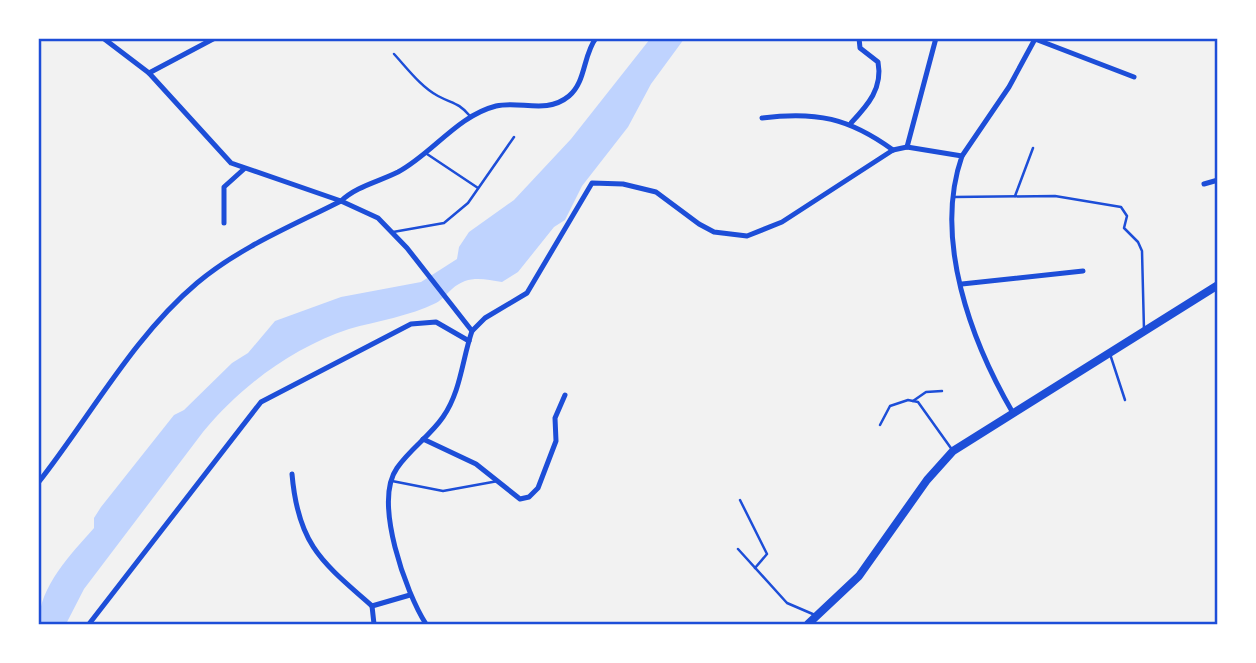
<svg xmlns="http://www.w3.org/2000/svg" width="1256" height="663" viewBox="0 0 1256 663" font-family="'Alegreya Sans',sans-serif">
	<style>
		.water { fill: #bfd3fe }
		.lines { fill: none; stroke-linecap: round; stroke-linejoin: round }
		.service { stroke: #1d4ed8; stroke-width: 2.5 }
		.minor { stroke: #1d4ed8; stroke-width: 5 }
		.secondary { stroke: #1d4ed8; stroke-width: 8 }
		.neatline { fill: none; stroke: #1d4ed8; stroke-width: 2.5 }
	</style>
	<rect width="100%" height="100%" fill="#f2f2f2"/>
	<path class="water" d="M650,39H684L651,84L628,127L582,186L565,220L554,227L518,272L502,282C483,279 468,275 452,289C447,293 442,300 436,303C410,316 377,321 349,329C292,348 241,386 203,432L84,589L66,624H39C38,588 71,554 94,528V518L101,507L174,415L184,410L232,363L248,353L275,321L341,297L421,282L457,259L459,247L469,232L514,200L571,139Z"/>
	<g class="lines">
		<g class="service">
			<path d="M394,54C407,68 421,87 438,96C453,104 458,102 470,116"/>
			<polyline points="427,154 478,188"/>
			<polyline points="1015,196 1033,148"/>
			<polyline points="954,197 1055,196 1121,207 1127,216 1124,228 1138,242 1142,251 1144,330"/>
			<polyline points="393,232 444,223 468,203 514,137"/>
			<polyline points="1110,354 1125,400"/>
			<polyline points="913,401 926,392 942,391"/>
			<polyline points="880,425 890,406 908,400 918,402 953,451"/>
			<polyline points="392,481 443,491 498,481"/>
			<polyline points="740,500 767,554 755,568"/>
			<polyline points="738,549 787,603 815,615"/>
		</g>
		<g class="minor">
			<path d="M103,38L149,73L231,163L341,201L378,218L407,248L472,331C462,360 461,391 443,417C430,436 410,449 397,468C373,502 406,593 426,624"/>
			<polyline points="149,73 215,38"/>
			<path d="M762,118C816,111 849,118 893,150"/>
			<path d="M851,123C868,105 883,88 878,62L860,48L859,38"/>
			<polyline points="907,147 936,38"/>
			<polyline points="962,156 1009,87 1035,39 1134,77"/>
			<polyline points="1204,184 1218,180"/>
			<polyline points="224,223 224,187 244,169"/>
			<polyline points="962,284 1083,271"/>
			<path d="M472,331L485,318L527,293L592,183L623,184L656,192L699,224L714,232L747,236L782,222L893,150L907,147L962,156C933,239 971,341 1013,413"/>
			<polyline points="423,439 476,464 520,499 529,497 538,488 556,441 555,418 565,395"/>
			<path d="M292,474C298,545 322,562 372,606"/>
			<path d="M38,483C90,417 133,337 197,283C240,247 292,226 341,201C357,186 378,182 398,172C432,154 457,116 496,106C520,100 546,115 569,96C586,82 583,55 596,38"/>
			<polyline points="89,624 261,402 411,324 436,322 469,341"/>
			<polyline points="374,624 372,606 410,595"/>
		</g>
		<polyline class="secondary" points="808,624 859,576 927,480 953,451 1218,285"/>
	</g>
	<rect width="1256" height="663" fill="none" stroke="#ffffff" stroke-width="80"/>
	<rect x="40" y="40" width="1176" height="583" class="neatline"/>
</svg>
